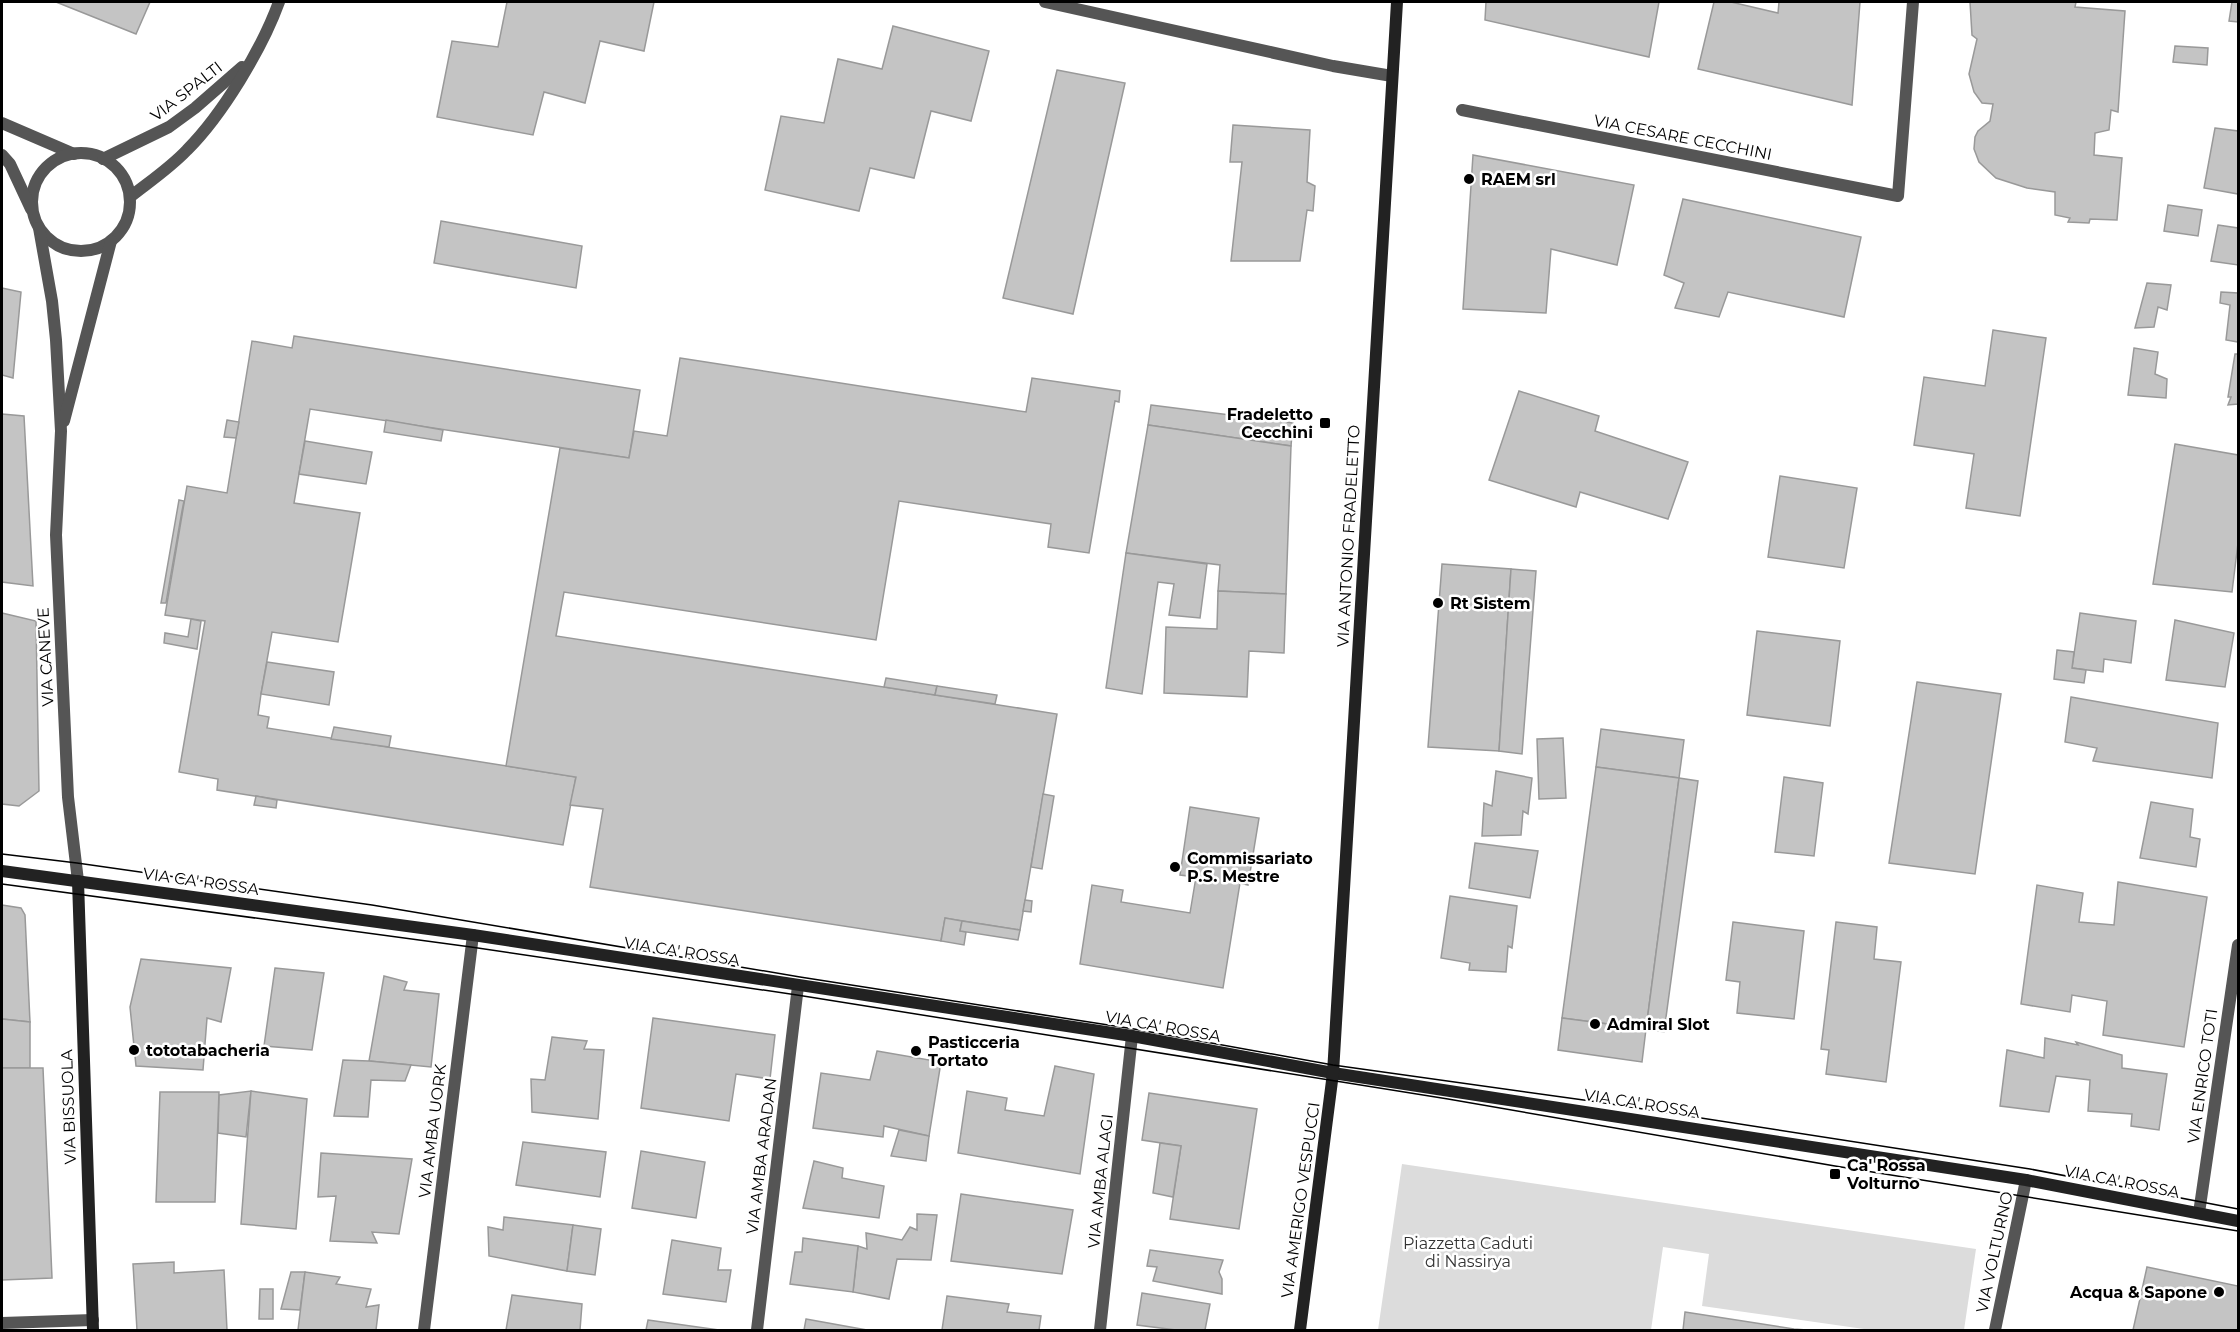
<svg xmlns="http://www.w3.org/2000/svg" width="2240" height="1332" viewBox="0 0 2240 1332" font-family="Montserrat,sans-serif">
	<style>
		.green { fill: #dcdcdc }
		.building { fill: #c4c4c4; stroke: #999; stroke-width: 1.5 }
		.lines { fill: none; stroke-linecap: round; stroke-linejoin: round }
		.street { stroke: #555; stroke-width: 12 }
		.secondary { stroke: #222; stroke-width: 12 }
		.tram { stroke: #000; stroke-width: 1.5 }
		.poi-dot { fill: #000; stroke: #fff; stroke-width: 2 }
		.labels { text-anchor: middle; stroke-width: 5; stroke-linejoin: round; paint-order: stroke }
		.street-label { font-size: 16px; fill: #000; stroke: #fff }
		.poi-label { font-size: 16px; font-weight: bold; fill: #000; stroke: #fff; text-anchor: start }
		.park-label { font-size: 16px; fill: #333; stroke: #fff }
	</style>
	<rect width="100%" height="100%" fill="#fff"/>
	<polygon class="green" points="1402,1164 1976,1249 1964,1330 1871,1330 1702,1306 1709,1254 1663,1247 1651,1330 1378,1330"/>
	<g class="building">
		<polygon points="56,2 150,2 136,34"/>
		<polygon points="507,2 654,2 644,51 600,41 585,103 544,92 533,135 437,117 452,41 498,47"/>
		<polygon points="1486,2 1659,2 1649,57 1485,20"/>
		<polygon points="1714,2 1731,2 1778,13 1779,2 1860,2 1852,105 1698,69"/>
		<polygon points="1970,2 2076,2 2075,7 2125,11 2118,112 2111,110 2109,130 2095,133 2094,155 2122,158 2117,220 2090,219 2089,223 2068,222 2070,218 2055,215 2055,192 2027,188 1996,178 1979,162 1974,149 1975,137 1978,131 1990,121 1993,104 1982,103 1974,92 1969,74 1977,39 1972,35"/>
		<polygon points="2232,2 2238,2 2238,22 2229,21"/>
		<polygon points="893,26 989,51 971,121 931,111 914,178 870,168 859,211 765,190 781,116 824,123 838,59 882,69"/>
		<polygon points="2175,46 2208,48 2207,65 2173,62"/>
		<polygon points="1057,70 1125,83 1073,314 1003,298"/>
		<polygon points="1233,125 1310,130 1307,182 1315,186 1313,211 1307,210 1300,261 1231,261 1242,162 1230,162"/>
		<polygon points="2215,128 2238,131 2238,194 2204,188"/>
		<polygon points="1473,155 1634,185 1617,265 1551,249 1546,313 1463,309"/>
		<polygon points="1683,199 1861,237 1844,317 1728,292 1719,317 1675,308 1684,283 1664,275"/>
		<polygon points="2168,205 2202,210 2198,236 2164,231"/>
		<polygon points="441,221 582,246 576,288 434,263"/>
		<polygon points="2218,225 2238,228 2238,265 2211,261"/>
		<polygon points="2147,283 2171,285 2167,310 2158,307 2154,327 2135,328"/>
		<polygon points="2,288 21,292 13,378 2,375"/>
		<polygon points="2221,292 2238,293 2238,342 2226,340 2230,305 2220,303"/>
		<polygon points="1993,330 2046,338 2020,516 1966,508 1974,454 1914,445 1924,377 1985,386"/>
		<polygon points="294,336 640,390 629,458 310,409 294,503 360,513 338,642 272,632 261,694 258,715 269,717 267,728 576,777 563,845 217,790 218,779 179,772 205,621 165,615 187,486 227,493 252,341 292,348"/>
		<polygon points="2134,348 2158,352 2155,374 2167,379 2166,398 2128,395"/>
		<polygon points="2235,354 2238,354 2238,404 2228,405 2231,397 2228,397"/>
		<polygon points="680,358 1026,412 1032,378 1120,391 1119,402 1115,401 1089,553 1048,547 1051,524 899,501 876,640 564,592 556,636 1057,714 1020,930 945,918 941,941 590,887 603,809 570,805 576,777 506,766 560,448 629,458 634,431 667,436"/>
		<polygon points="1519,391 1599,416 1595,431 1688,462 1668,519 1580,492 1576,507 1489,480"/>
		<polygon points="1151,405 1293,423 1291,446 1148,425"/>
		<polygon points="2,414 24,416 33,586 2,582"/>
		<polygon points="227,420 239,422 236,438 224,437"/>
		<polygon points="386,420 443,430 441,441 384,432"/>
		<polygon points="1148,425 1291,446 1286,594 1218,591 1220,565 1126,553"/>
		<polygon points="305,441 372,452 366,484 299,474"/>
		<polygon points="2175,444 2238,455 2238,543 2232,592 2153,584"/>
		<polygon points="1780,476 1857,488 1844,568 1768,557"/>
		<polygon points="179,500 184,501 182,511 166,603 161,603"/>
		<polygon points="1126,553 1207,564 1200,618 1169,615 1174,584 1158,582 1142,694 1106,688"/>
		<polygon points="1442,564 1511,569 1499,751 1428,747"/>
		<polygon points="1511,569 1536,571 1522,754 1499,751"/>
		<polygon points="1218,591 1286,594 1284,653 1249,651 1247,697 1164,693 1166,627 1217,629"/>
		<polygon points="2,613 36,621 39,791 19,806 2,804"/>
		<polygon points="2080,613 2136,621 2131,663 2104,659 2103,672 2072,668"/>
		<polygon points="191,619 201,621 197,649 164,643 165,633 188,637"/>
		<polygon points="2175,620 2234,633 2225,687 2166,680"/>
		<polygon points="1757,631 1840,641 1830,726 1747,715"/>
		<polygon points="2057,650 2074,652 2072,668 2086,670 2084,683 2054,679"/>
		<polygon points="267,662 334,672 329,705 261,694"/>
		<polygon points="886,678 937,686 935,695 884,687"/>
		<polygon points="1917,682 2001,694 1975,874 1889,863"/>
		<polygon points="937,686 997,695 995,704 935,695"/>
		<polygon points="2071,697 2218,723 2212,778 2093,761 2097,748 2065,742"/>
		<polygon points="334,727 391,736 389,747 331,739"/>
		<polygon points="1601,729 1684,740 1679,778 1596,767"/>
		<polygon points="1563,738 1566,798 1539,799 1537,739"/>
		<polygon points="1596,767 1679,778 1646,1029 1562,1018"/>
		<polygon points="1496,771 1532,778 1528,814 1523,811 1521,835 1482,836 1484,803 1492,806"/>
		<polygon points="1784,777 1823,783 1814,856 1775,852"/>
		<polygon points="1679,778 1698,781 1664,1032 1646,1029"/>
		<polygon points="1043,794 1054,796 1042,869 1031,867"/>
		<polygon points="256,796 277,800 276,808 254,805"/>
		<polygon points="2151,802 2193,809 2190,837 2200,839 2196,867 2140,858"/>
		<polygon points="1190,807 1259,818 1248,885 1240,883 1223,988 1080,964 1092,885 1123,890 1121,902 1190,913 1196,877 1180,875"/>
		<polygon points="1475,843 1538,851 1530,898 1469,888"/>
		<polygon points="2118,882 2207,897 2184,1047 2103,1035 2107,1001 2072,995 2070,1012 2021,1004 2037,885 2083,893 2079,922 2114,925"/>
		<polygon points="1450,896 1517,906 1512,948 1508,946 1506,972 1469,970 1470,963 1441,958"/>
		<polygon points="1025,900 1032,901 1031,912 1023,911"/>
		<polygon points="2,905 21,908 25,915 30,1022 2,1019"/>
		<polygon points="945,918 962,921 960,931 966,932 964,945 941,941"/>
		<polygon points="962,921 1020,930 1018,940 960,931"/>
		<polygon points="1733,922 1804,931 1794,1019 1737,1013 1740,982 1726,980"/>
		<polygon points="1836,922 1877,927 1874,959 1901,962 1886,1082 1826,1074 1829,1050 1821,1049"/>
		<polygon points="141,959 231,968 221,1022 207,1018 203,1070 136,1066 130,1007"/>
		<polygon points="275,968 324,973 312,1050 264,1046"/>
		<polygon points="384,976 407,982 404,990 439,994 431,1067 369,1061"/>
		<polygon points="653,1018 775,1035 770,1079 736,1074 729,1121 641,1108"/>
		<polygon points="1562,1018 1646,1029 1642,1062 1558,1050"/>
		<polygon points="2,1019 30,1022 30,1068 2,1068"/>
		<polygon points="552,1037 587,1041 584,1049 604,1050 598,1119 532,1112 531,1079 545,1080"/>
		<polygon points="2045,1038 2078,1045 2076,1042 2122,1055 2122,1068 2167,1074 2159,1130 2131,1126 2132,1114 2088,1111 2090,1080 2056,1076 2049,1112 2000,1106 2007,1050 2044,1058"/>
		<polygon points="877,1051 941,1062 929,1136 884,1126 883,1137 813,1128 821,1073 870,1080"/>
		<polygon points="343,1060 369,1061 411,1065 405,1081 371,1080 368,1117 334,1116"/>
		<polygon points="1055,1066 1094,1074 1080,1174 958,1153 967,1091 1007,1098 1005,1110 1044,1116"/>
		<polygon points="2,1068 43,1068 52,1278 2,1280"/>
		<polygon points="251,1091 246,1137 218,1133 219,1095"/>
		<polygon points="251,1091 307,1099 296,1229 241,1224"/>
		<polygon points="160,1092 219,1092 215,1202 156,1202"/>
		<polygon points="1149,1093 1257,1109 1239,1229 1170,1219 1181,1146 1142,1140"/>
		<polygon points="899,1130 929,1136 926,1161 891,1156"/>
		<polygon points="523,1142 606,1152 600,1197 516,1185"/>
		<polygon points="1160,1143 1181,1146 1173,1197 1153,1193"/>
		<polygon points="641,1151 705,1162 696,1218 632,1208"/>
		<polygon points="321,1153 412,1159 399,1234 372,1232 377,1243 330,1241 336,1196 318,1197"/>
		<polygon points="814,1161 843,1168 842,1178 884,1186 879,1218 803,1208"/>
		<polygon points="961,1194 1073,1210 1062,1274 951,1261"/>
		<polygon points="917,1214 937,1215 931,1260 897,1259 889,1299 853,1292 858,1246 867,1249 866,1233 902,1240 910,1227 917,1230"/>
		<polygon points="504,1217 573,1225 567,1271 489,1256 488,1227 503,1230"/>
		<polygon points="573,1225 601,1229 595,1275 567,1271"/>
		<polygon points="803,1238 858,1246 853,1292 790,1284 795,1252 802,1252"/>
		<polygon points="672,1240 721,1248 718,1270 731,1270 726,1302 663,1294"/>
		<polygon points="1150,1250 1223,1260 1219,1272 1222,1279 1222,1294 1153,1281 1157,1267 1147,1266"/>
		<polygon points="174,1262 174,1273 224,1270 227,1330 137,1330 133,1264"/>
		<polygon points="2147,1267 2238,1286 2238,1330 2133,1330"/>
		<polygon points="291,1272 305,1272 300,1310 281,1309"/>
		<polygon points="305,1272 340,1277 336,1284 371,1289 366,1307 379,1305 376,1330 298,1330"/>
		<polygon points="260,1289 273,1289 273,1319 259,1319"/>
		<polygon points="1142,1293 1210,1304 1205,1330 1176,1330 1137,1325"/>
		<polygon points="512,1295 582,1304 580,1330 506,1330"/>
		<polygon points="947,1296 1009,1304 1007,1312 1041,1316 1039,1330 942,1330"/>
		<polygon points="1685,1312 1794,1329 1807,1330 1683,1330"/>
		<polygon points="806,1319 867,1330 804,1330"/>
		<polygon points="648,1320 719,1330 646,1330"/>
	</g>
	<g class="lines">
		<g class="street">
			<polyline points="1045,2 1333,66 1392,76"/>
			<polyline points="1462,110 1898,196 1913,2"/>
			<polyline points="2,123 74,154"/>
			<circle cx="81" cy="202" r="49"/>
			<polyline points="2,155 10,164 31,209"/>
			<polyline points="103,159 169,127 195,108 242,67"/>
			<path d="M130,197C149,182 170,168 187,150C222,115 262,49 279,2"/>
			<polyline points="39,228 52,301 56,340 61,431 56,535 68,797 78,881"/>
			<polyline points="64,421 111,241"/>
			<polyline points="2199,1213 2238,945"/>
			<polyline points="2,1323 93,1320"/>
			<polyline points="424,1330 473,935"/>
			<polyline points="757,1330 798,986"/>
			<polyline points="1100,1330 1132,1036"/>
			<polyline points="1995,1330 2026,1180"/>
		</g>
		<g class="secondary">
			<polyline points="2,871 473,935 1132,1036 1333,1073 2026,1180 2238,1221"/>
			<polyline points="78,881 93,1330"/>
			<polyline points="1300,1330 1333,1073 1397,2"/>
		</g>
		<g class="tram">
			<polyline points="2,854 77,863 372,905 800,977 1134,1029 1333,1065 1598,1102 2030,1169 2238,1209"/>
			<polyline points="2,884 471,947 797,995 1448,1099 1835,1166 2238,1231"/>
		</g>
	</g>
	<g class="poi-dot">
		<circle cx="1469" cy="179" r="6"/>
		<rect x="1319" y="417" width="12" height="12" rx="3"/>
		<circle cx="1438" cy="603" r="6"/>
		<circle cx="1175" cy="867" r="6"/>
		<circle cx="1595" cy="1024" r="6"/>
		<circle cx="134" cy="1050" r="6"/>
		<circle cx="916" cy="1051" r="6"/>
		<rect x="1829" y="1168" width="12" height="12" rx="3"/>
		<circle cx="2219" cy="1292" r="6"/>
	</g>
	<g class="labels">
		<g class="street-label">
			<text transform="translate(186 91) rotate(-38)" y="6">VIA SPALTI</text>
			<text transform="translate(1683 137) rotate(11)" y="6">VIA CESARE CECCHINI</text>
			<text transform="translate(1348 536) rotate(-87)" y="6">VIA ANTONIO FRADELETTO</text>
			<text transform="translate(45 657) rotate(-93)" y="6">VIA CANEVE</text>
			<text transform="translate(201 881) rotate(8)" y="6">VIA CA' ROSSA</text>
			<text transform="translate(682 951) rotate(9)" y="6">VIA CA' ROSSA</text>
			<text transform="translate(1163 1026) rotate(10)" y="6">VIA CA' ROSSA</text>
			<text transform="translate(2202 1076) rotate(-82)" y="6">VIA ENRICO TOTI</text>
			<text transform="translate(1642 1103) rotate(9)" y="6">VIA CA' ROSSA</text>
			<text transform="translate(68 1107) rotate(-92)" y="6">VIA BISSUOLA</text>
			<text transform="translate(432 1131) rotate(-83)" y="6">VIA AMBA UORK</text>
			<text transform="translate(761 1156) rotate(-83)" y="6">VIA AMBA ARADAN</text>
			<text transform="translate(1100 1181) rotate(-84)" y="6">VIA AMBA ALAGI</text>
			<text transform="translate(2122 1181) rotate(11)" y="6">VIA CA' ROSSA</text>
			<text transform="translate(1300 1200) rotate(-82)" y="6">VIA AMERIGO VESPUCCI</text>
			<text transform="translate(1994 1252) rotate(-78)" y="6">VIA VOLTURNO</text>
		</g>
		<g class="poi-label">
			<text x="1481" y="185">RAEM srl</text>
			<text x="1313" y="420" text-anchor="end">Fradeletto<tspan x="1313" dy="18">Cecchini</tspan></text>
			<text x="1450" y="609">Rt Sistem</text>
			<text x="1187" y="864">Commissariato<tspan x="1187" dy="18">P.S. Mestre</tspan></text>
			<text x="1607" y="1030">Admiral Slot</text>
			<text x="928" y="1048">Pasticceria<tspan x="928" dy="18">Tortato</tspan></text>
			<text x="146" y="1056">tototabacheria</text>
			<text x="1847" y="1171">Ca' Rossa<tspan x="1847" dy="18">Volturno</tspan></text>
			<text x="2207" y="1298" text-anchor="end">Acqua &amp; Sapone</text>
		</g>
		<g class="park-label">
			<text x="1468" y="1249">Piazzetta Caduti<tspan x="1468" dy="18">di Nassirya</tspan></text>
		</g>
	</g>
	<rect width="2240" height="1332" fill="none" stroke="#000000" stroke-width="6"/>
</svg>
